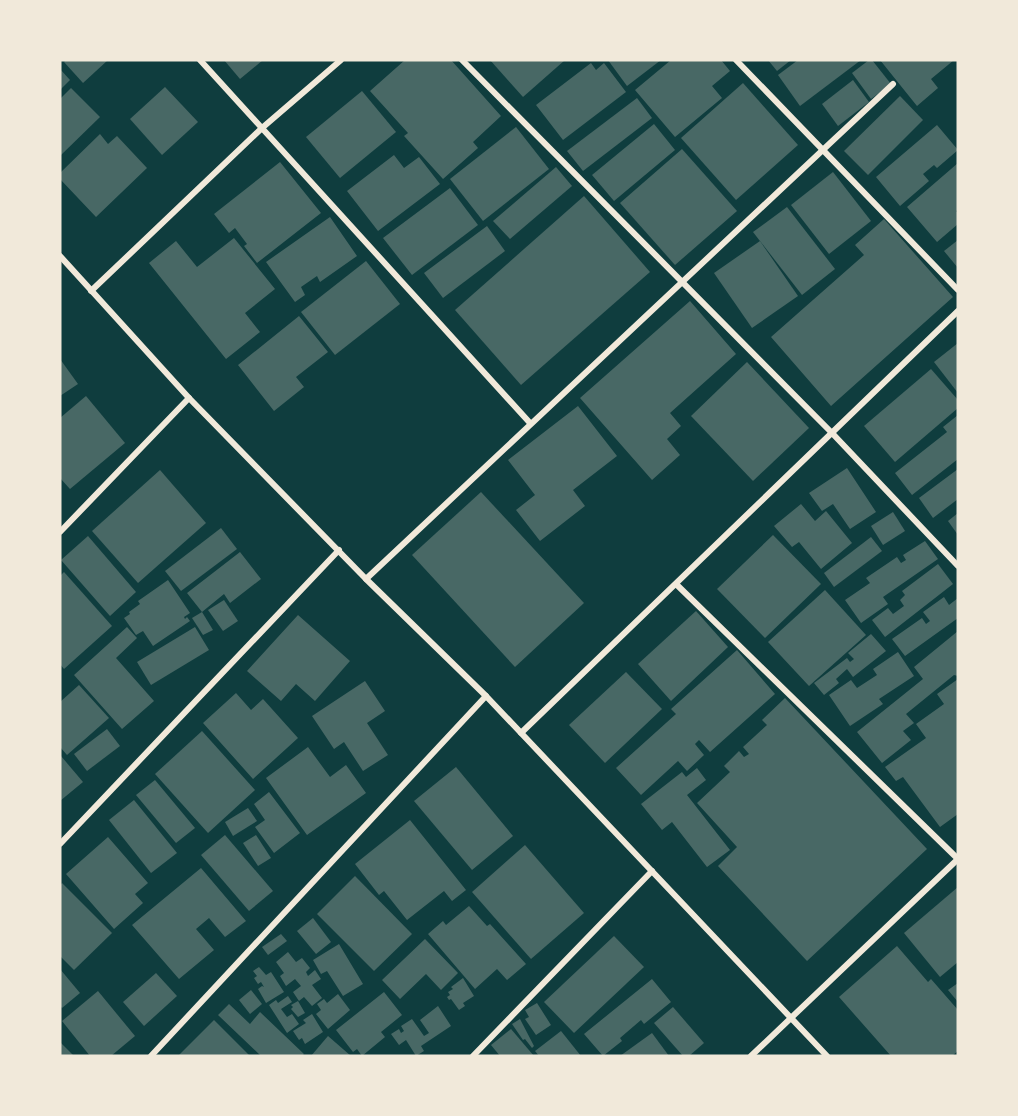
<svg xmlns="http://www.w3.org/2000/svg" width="1018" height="1116" viewBox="0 0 1018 1116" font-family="Helvetica,sans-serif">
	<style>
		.building { fill: #486865 }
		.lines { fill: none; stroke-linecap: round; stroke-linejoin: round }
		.minor { stroke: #f1e9da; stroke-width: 6 }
	</style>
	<rect width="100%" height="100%" fill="#0f3d3e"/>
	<g class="building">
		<polygon points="66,60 108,60 83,83 64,62"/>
		<polygon points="224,60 263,60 240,79"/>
		<polygon points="405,60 451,60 501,116 473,142 478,148 443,179 404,136 408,133 370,91"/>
		<polygon points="490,60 565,60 523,97"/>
		<polygon points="608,60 661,60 627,86"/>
		<polygon points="671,60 721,60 730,71 712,86 722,98 675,137 635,90"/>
		<polygon points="768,60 791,60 777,71"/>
		<polygon points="798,60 861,60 800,106 778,75"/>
		<polygon points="869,60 872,60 891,84 871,99 852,73"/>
		<polygon points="880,60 954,60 931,79 938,88 917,106"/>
		<polygon points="591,63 596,70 604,63 626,92 563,140 536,105"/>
		<polygon points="60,69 70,80 60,90"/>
		<polygon points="853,80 869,102 838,126 822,104"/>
		<polygon points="743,83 798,145 736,200 681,138"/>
		<polygon points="165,87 198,122 162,155 130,119"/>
		<polygon points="71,88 100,117 60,156 60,99"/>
		<polygon points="362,91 396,132 340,178 306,137"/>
		<polygon points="900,96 923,120 868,175 844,151"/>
		<polygon points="637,98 652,118 583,171 567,151"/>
		<polygon points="654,124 675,150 614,201 592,175"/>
		<polygon points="937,125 958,150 937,168 934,165 923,174 929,181 900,206 876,177"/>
		<polygon points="516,127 549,169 483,221 450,179"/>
		<polygon points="100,134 108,144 117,136 147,168 96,217 60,179 60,173"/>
		<polygon points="682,149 737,211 675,265 620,203"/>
		<polygon points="394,155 404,168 419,157 440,184 378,231 347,191"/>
		<polygon points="280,162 321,213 257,263 244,246 247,244 235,228 229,233 214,214"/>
		<polygon points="958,163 958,210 956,211 958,213 958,224 937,242 907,207"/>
		<polygon points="556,167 572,186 510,239 493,221"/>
		<polygon points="833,172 871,221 829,254 791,205"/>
		<polygon points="450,188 478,225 412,275 383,238"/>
		<polygon points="584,196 650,272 521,385 455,310"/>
		<polygon points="787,207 835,269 802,295 753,232"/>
		<polygon points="330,217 357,256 320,282 317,276 301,287 305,295 295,302 266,262"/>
		<polygon points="884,219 953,297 831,406 771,337 864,255 855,245"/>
		<polygon points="487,226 505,251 443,298 424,273"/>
		<polygon points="234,238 275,289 245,313 260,332 226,359 149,263 176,241 197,267"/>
		<polygon points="958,240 958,268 944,251"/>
		<polygon points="760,241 798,296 752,328 714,273"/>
		<polygon points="366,261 400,304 335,355 301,312"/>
		<polygon points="690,301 736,354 670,413 681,426 667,439 680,455 652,480 580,398"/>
		<polygon points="299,316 328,352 296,377 304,387 274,411 238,365"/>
		<polygon points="958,343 958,393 934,362"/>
		<polygon points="60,359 78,384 60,396"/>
		<polygon points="747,362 809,428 753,481 691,416"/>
		<polygon points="931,369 958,400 958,408 895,462 864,426"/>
		<polygon points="86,396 125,443 70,489 60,478 60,418"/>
		<polygon points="578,406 617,456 573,490 585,506 540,541 516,510 535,495 508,460"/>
		<polygon points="958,415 958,459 912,495 895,473 947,432 943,427"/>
		<polygon points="847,468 876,512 850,529 833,504 822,511 809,493"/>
		<polygon points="958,469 958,499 933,518 919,498"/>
		<polygon points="160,470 206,523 138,583 92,531"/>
		<polygon points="481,492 584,603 515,667 412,555"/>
		<polygon points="801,504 815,521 826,511 852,543 821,569 799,542 792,547 774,526"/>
		<polygon points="893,512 905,531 883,545 871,526"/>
		<polygon points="958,513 958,535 948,521"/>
		<polygon points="221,528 237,549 181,591 165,571"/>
		<polygon points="773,535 821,584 765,638 717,589"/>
		<polygon points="88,536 136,592 110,616 61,560"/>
		<polygon points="871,537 882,551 834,587 824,573"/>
		<polygon points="925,541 938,559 883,597 888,604 861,623 845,600 870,583 866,578 897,557 901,563 906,560 903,555"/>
		<polygon points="240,552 261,579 230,603 224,594 202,612 187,593"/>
		<polygon points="938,564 953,584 885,637 872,620 888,608 893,614 904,606 900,600 905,595 902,591"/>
		<polygon points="64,572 112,626 64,669 60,664 60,576"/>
		<polygon points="168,580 190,613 184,617 185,619 187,617 190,621 153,646 143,631 136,635 124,618 130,614 129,612 140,604 138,601"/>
		<polygon points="825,590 866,635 809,686 768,642"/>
		<polygon points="944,597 949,605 958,598 958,618 905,656 892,639 922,618 926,624 930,621 923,612"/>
		<polygon points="224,600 238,621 223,631 208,610"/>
		<polygon points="696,611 728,647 671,701 638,664"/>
		<polygon points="202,612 213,630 203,635 192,618"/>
		<polygon points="298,615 350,661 315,701 296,684 281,701 247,671"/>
		<polygon points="127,627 137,638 116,658 154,701 122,729 74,675"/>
		<polygon points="195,627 209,650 151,685 137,662"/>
		<polygon points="958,631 958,676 954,675 906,714 914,723 903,731 911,740 882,763 857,732 923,679 914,667"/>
		<polygon points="871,634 886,651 853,677 847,669 836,679 839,683 824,695 814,683 847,658 850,662 854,659 848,653"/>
		<polygon points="737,650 775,694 710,752 699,740 695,744 704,755 687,771 678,761 641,795 616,768 676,714 671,709"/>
		<polygon points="898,652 914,676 879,699 883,704 850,726 829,695 851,680 857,688 877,675 873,669"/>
		<polygon points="626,672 662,709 605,763 569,725"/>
		<polygon points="958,679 958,814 940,827 903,777 896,781 885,767 926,738 916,724 944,704 937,694"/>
		<polygon points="365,681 385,711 367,723 388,755 363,771 344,742 334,749 312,716"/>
		<polygon points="79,685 109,718 67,755 60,747 60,702"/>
		<polygon points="236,693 251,710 263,699 298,738 253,779 203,723"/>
		<polygon points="785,698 927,849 807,961 718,866 737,847 697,803 730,772 724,766 739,751 744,757 749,754 743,747 767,725 762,720"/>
		<polygon points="107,729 120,746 87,771 74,754"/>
		<polygon points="202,731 255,790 208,833 155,774"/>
		<polygon points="308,747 330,777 346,765 366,793 307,835 266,778"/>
		<polygon points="61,756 83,782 60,801 60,758"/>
		<polygon points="456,767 513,836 472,870 414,801"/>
		<polygon points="697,768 706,780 687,795 730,850 707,867 672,822 662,830 641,804 682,772 686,777"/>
		<polygon points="155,780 195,828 176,843 136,795"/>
		<polygon points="269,792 300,833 274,853 255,827 265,820 254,804"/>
		<polygon points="134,800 177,853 151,873 109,820"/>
		<polygon points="248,808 257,821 233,836 225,822"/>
		<polygon points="410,820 466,890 452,901 444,891 407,920 384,891 379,895 355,864"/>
		<polygon points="225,835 273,891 249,911 201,855"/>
		<polygon points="256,835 271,858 258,866 243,843"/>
		<polygon points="108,837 148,883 135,894 143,903 114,929 66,874"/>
		<polygon points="525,845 584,913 531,959 472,892"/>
		<polygon points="201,868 246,921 225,937 209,918 196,929 214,950 179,979 132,925"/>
		<polygon points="355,876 412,934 374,971 317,914"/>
		<polygon points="62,883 112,933 74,970 60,956 60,886"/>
		<polygon points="958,887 958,962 940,977 904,933"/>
		<polygon points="469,906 487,926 490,924 526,964 507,980 497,969 475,989 428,934 443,921 446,925"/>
		<polygon points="313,918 331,942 316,954 297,931"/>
		<polygon points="281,934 287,941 268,955 262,947"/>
		<polygon points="614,936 644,967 574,1033 544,1002"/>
		<polygon points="425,939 458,973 441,990 426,974 400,999 382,980"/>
		<polygon points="339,944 363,984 343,996 327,971 321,974 313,960"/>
		<polygon points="897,946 928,982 931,979 958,1010 958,1051 952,1056 891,1056 839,997"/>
		<polygon points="288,952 296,962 302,958 310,968 306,972 308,976 315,970 321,979 312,985 322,998 312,1006 304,997 299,1001 293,992 301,986 295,979 286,986 280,976 284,973 276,962"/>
		<polygon points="259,967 266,975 271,972 284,992 266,1003 258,989 262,986 264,987 261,982 258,984 254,978 257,976 253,971"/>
		<polygon points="60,969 80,993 62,1008 60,1006"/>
		<polygon points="156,973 177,996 144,1026 123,1002"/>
		<polygon points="463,978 474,996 463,1003 465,1006 459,1010 451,999 449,1000 447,997 450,995 448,992 453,989 451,987"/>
		<polygon points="652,979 671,1002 644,1024 641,1020 620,1038 622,1041 603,1056 584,1034"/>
		<polygon points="958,983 958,1002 948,990"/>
		<polygon points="251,990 262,1004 250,1014 239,1000"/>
		<polygon points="98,991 135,1036 111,1056 90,1056 62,1021"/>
		<polygon points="384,992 402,1015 381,1032 385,1037 362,1056 357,1049 353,1052 336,1030"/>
		<polygon points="338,994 350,1010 328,1029 316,1014 321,1010 317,1004 324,999 327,1003"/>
		<polygon points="288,996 292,1002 281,1009 287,1017 292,1014 299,1024 287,1033 269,1005 276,1000 278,1003"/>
		<polygon points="298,1001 305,1013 298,1017 291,1009 293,1007 291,1005"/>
		<polygon points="537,1003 551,1025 536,1035 525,1019 529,1017 525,1010"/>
		<polygon points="229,1004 250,1024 260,1012 304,1054 302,1056 261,1056 218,1015"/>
		<polygon points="438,1006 451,1026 421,1046 424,1051 416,1056 406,1040 399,1045 391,1034 399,1029 401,1033 404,1031 401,1026 412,1019 424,1036 429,1033 420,1020"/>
		<polygon points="673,1007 704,1043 689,1056 683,1056 654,1023"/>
		<polygon points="312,1014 323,1032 305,1044 302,1038 299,1040 293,1031 306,1023 303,1020"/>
		<polygon points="520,1019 534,1046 532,1048 525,1039 523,1040 512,1024"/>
		<polygon points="214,1020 250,1056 178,1056"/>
		<polygon points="511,1029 534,1056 500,1056 491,1045"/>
		<polygon points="561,1031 581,1056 539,1056 535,1051"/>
		<polygon points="652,1033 669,1056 620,1056"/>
		<polygon points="328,1036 351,1056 311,1056"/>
		<polygon points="60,1042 74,1056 60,1056"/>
	</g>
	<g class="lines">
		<g class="minor">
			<polyline points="200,60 530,423"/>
			<polyline points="462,60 832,433 958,566"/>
			<polyline points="736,60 958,290"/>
			<polyline points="60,256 189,398 366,579 486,696 827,1056"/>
			<polyline points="91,291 262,128 341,60"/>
			<polyline points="60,532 189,398"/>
			<polyline points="366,579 893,84"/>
			<polyline points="676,584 958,859"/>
			<polyline points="521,733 958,311"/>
			<polyline points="60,844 339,550"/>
			<polyline points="151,1056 486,696"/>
			<polyline points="473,1056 652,871"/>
			<polyline points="751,1056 958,859"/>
		</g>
	</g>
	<rect width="1018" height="1116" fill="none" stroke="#f1e9da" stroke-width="123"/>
</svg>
